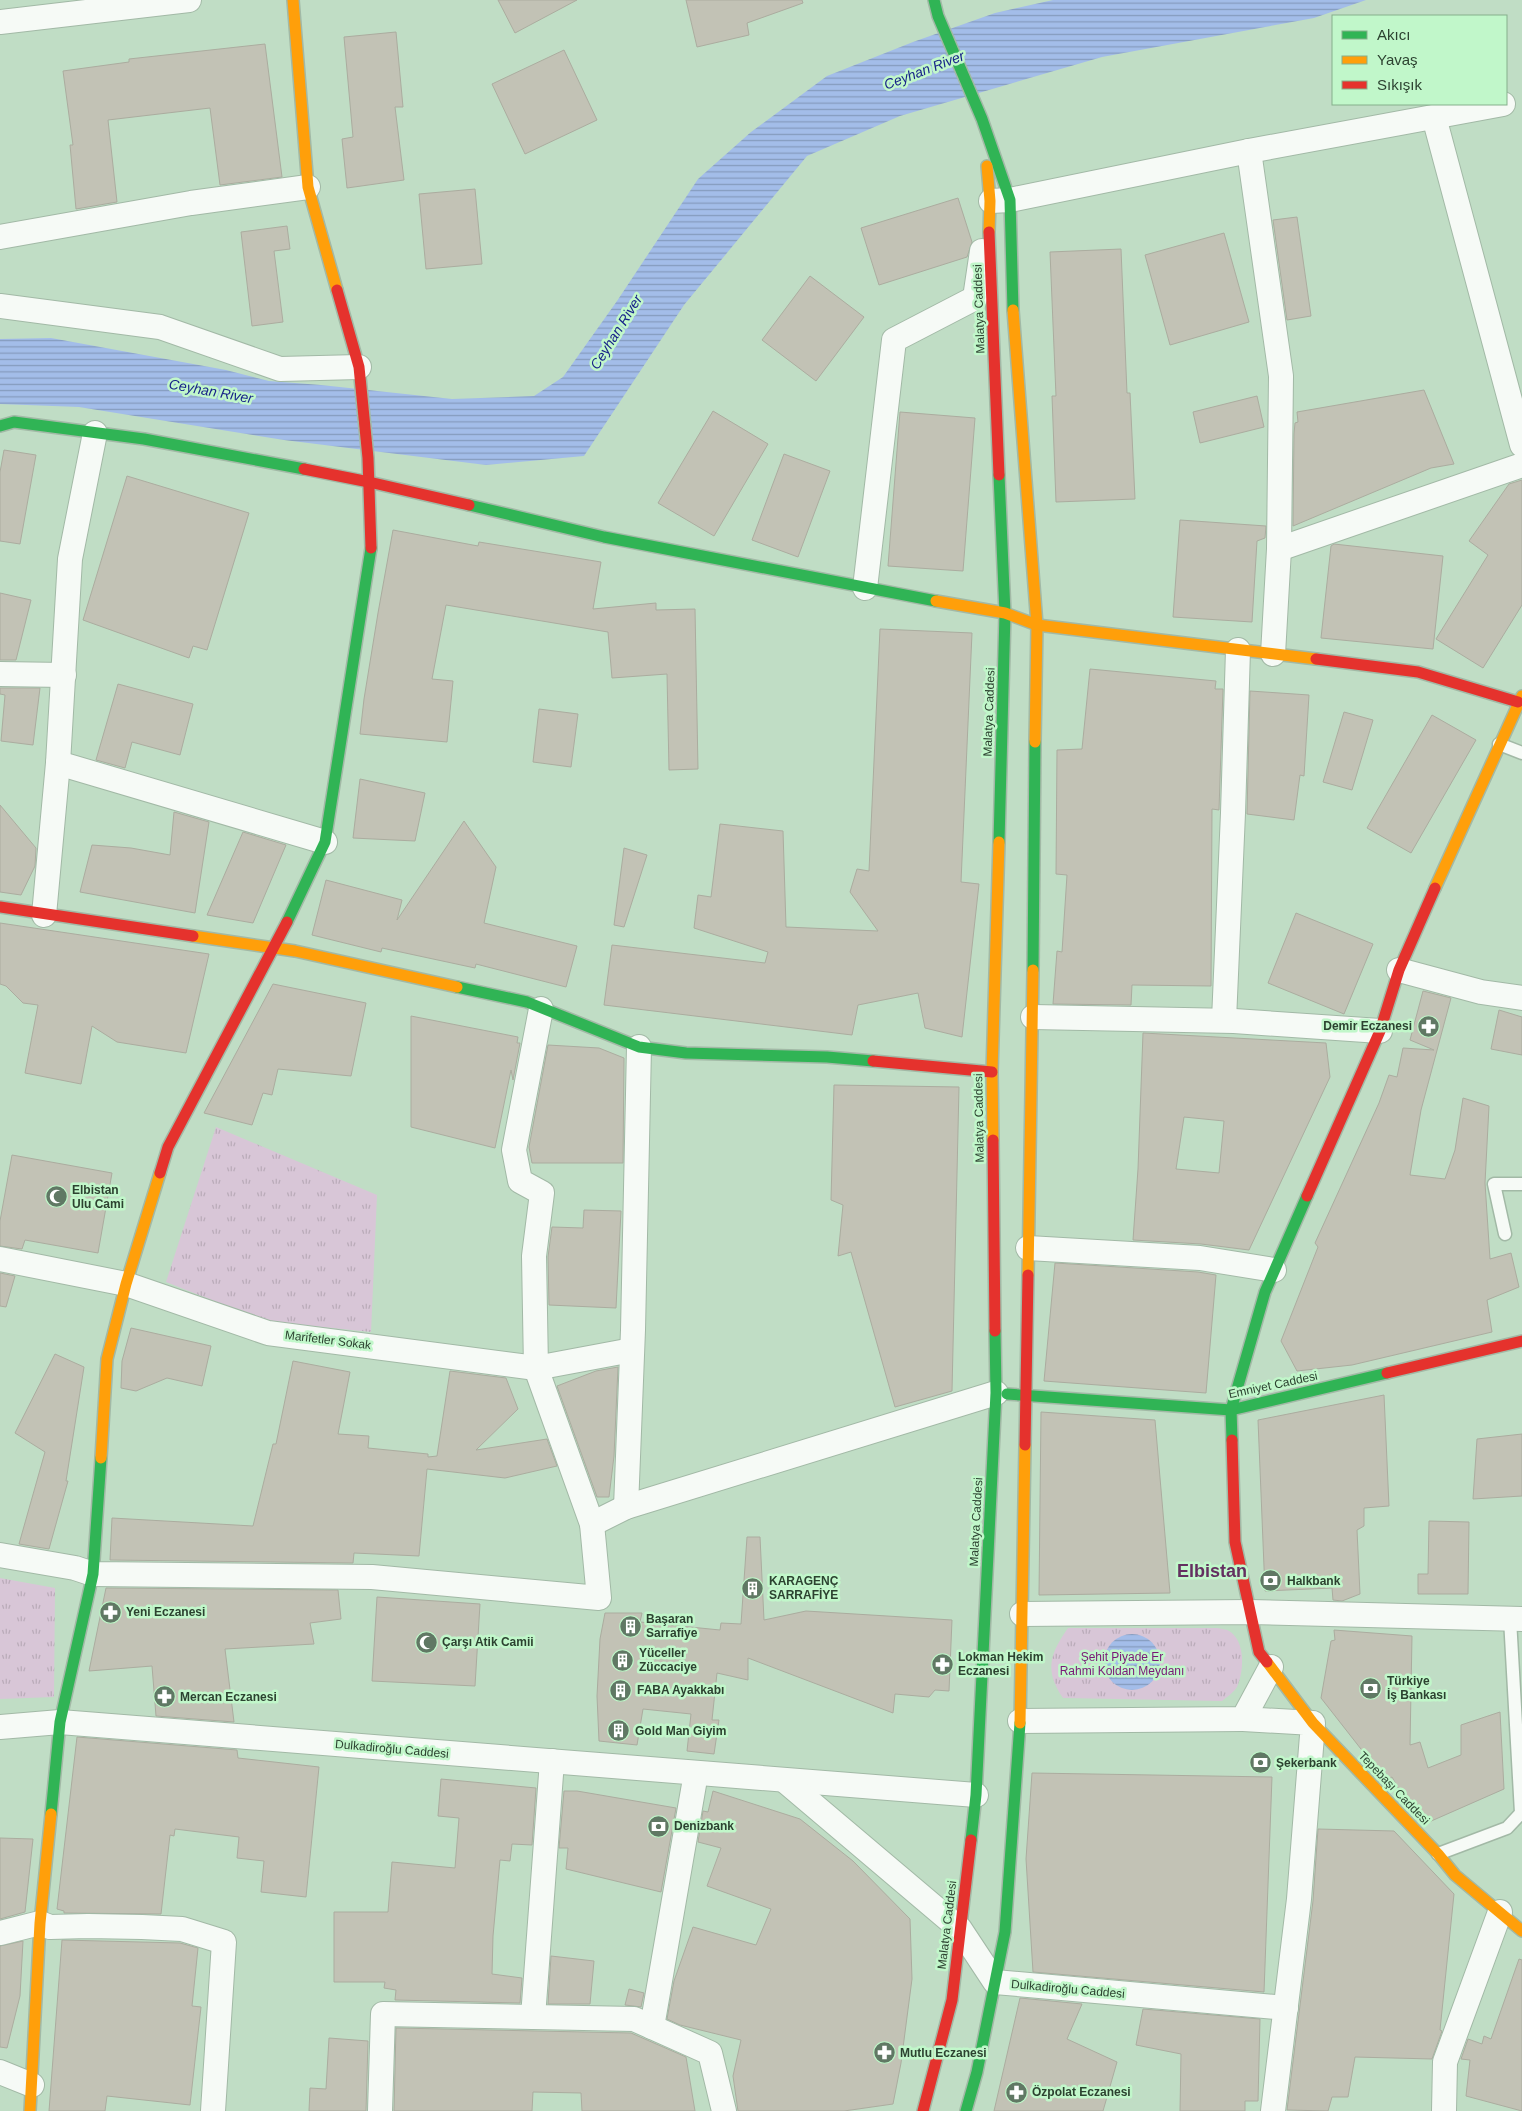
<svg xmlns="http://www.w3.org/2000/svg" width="1522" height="2111" viewBox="0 0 1522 2111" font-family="Helvetica,sans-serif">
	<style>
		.park { fill: url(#park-tufts) }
		.water { fill: url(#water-rules) }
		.building { fill: #c2c2b5; stroke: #abac9f; fill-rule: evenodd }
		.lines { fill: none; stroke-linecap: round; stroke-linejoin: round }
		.lane-casing { stroke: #a2b9a6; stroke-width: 15 }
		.street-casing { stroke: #a2b9a6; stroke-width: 26 }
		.fast-casing { stroke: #a2b9a6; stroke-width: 14 }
		.slow-casing { stroke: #a2b9a6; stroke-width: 14 }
		.jam-casing { stroke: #a2b9a6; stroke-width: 14 }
		.lane { stroke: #f6faf6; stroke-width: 12 }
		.street { stroke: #f6faf6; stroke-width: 24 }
		.fast { stroke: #30b455; stroke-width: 11 }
		.slow { stroke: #ff9f0a; stroke-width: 11 }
		.jam { stroke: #e5322d; stroke-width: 11 }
		.labels { text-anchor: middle; stroke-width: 5; stroke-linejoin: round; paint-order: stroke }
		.street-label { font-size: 12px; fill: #2c4230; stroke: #c1f7ca }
		.poi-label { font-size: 12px; font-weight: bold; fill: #2c4230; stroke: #c1f7ca; text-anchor: start }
		.park-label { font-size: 12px; fill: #791976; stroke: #c1f7ca }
		.water-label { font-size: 14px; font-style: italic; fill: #182389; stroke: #c1f7ca }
		.district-label { font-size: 18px; font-weight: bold; fill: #633060; stroke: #c1f7ca }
	</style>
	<defs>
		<pattern id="park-tufts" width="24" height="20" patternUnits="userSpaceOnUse" patternTransform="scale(1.25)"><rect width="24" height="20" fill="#d8c6d7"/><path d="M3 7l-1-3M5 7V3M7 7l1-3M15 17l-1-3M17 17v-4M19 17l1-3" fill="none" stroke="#baabb9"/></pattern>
		<pattern id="water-rules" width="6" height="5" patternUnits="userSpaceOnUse" patternTransform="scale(1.25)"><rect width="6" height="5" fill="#a3bde9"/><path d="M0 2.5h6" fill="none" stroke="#859bbd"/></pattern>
	</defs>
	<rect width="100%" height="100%" fill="#c0ddc5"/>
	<g class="park">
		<polygon points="216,1127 377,1195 371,1332 264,1321 166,1282"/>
		<polygon points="0,1578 55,1588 54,1697 0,1699"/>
		<path d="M1068,1628H1217C1221,1629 1226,1629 1229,1631C1246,1641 1244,1672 1237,1687C1234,1692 1227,1697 1222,1701L1063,1698C1044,1670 1050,1654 1068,1628Z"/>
	</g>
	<g class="water">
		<polygon points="1053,0 1366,0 1314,18 1102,57 900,116 807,156 684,305 584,456 486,465 284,440 79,407 0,404 0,339 51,338 226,370 269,381 321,385 452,399 534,396 563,377 617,301 698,179 751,132 827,76 913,42 995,13"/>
		<circle cx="1132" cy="1662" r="28"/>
	</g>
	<g class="building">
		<polygon points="498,0 577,0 515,33"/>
		<polygon points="686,0 802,0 803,3 747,23 749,35 697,47"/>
		<polygon points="396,32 403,107 395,107 404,180 347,188 342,139 353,137 344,37"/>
		<polygon points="265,44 282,177 220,185 210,108 108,120 117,202 76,209 70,145 73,145 63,71 129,62 129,59"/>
		<polygon points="564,50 597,120 525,154 492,84"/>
		<polygon points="475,189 482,264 426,269 419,194"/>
		<polygon points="958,198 972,242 967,257 879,285 861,228"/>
		<polygon points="1297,217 1311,316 1287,320 1273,220"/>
		<polygon points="287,226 290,249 274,251 283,322 252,326 241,232"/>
		<polygon points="1224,233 1249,322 1170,345 1145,255"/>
		<polygon points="1121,249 1127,393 1130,393 1135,499 1056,502 1052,396 1056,396 1050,252"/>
		<polygon points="810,276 864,317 816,381 762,340"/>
		<polygon points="1424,390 1454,464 1431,468 1293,526 1294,434 1295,423 1298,422 1297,412"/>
		<polygon points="1257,396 1264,427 1200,443 1193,412"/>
		<polygon points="713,411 768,444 714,536 658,503"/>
		<polygon points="900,412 975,418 963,571 888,566"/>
		<polygon points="4,450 36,455 20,544 0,541 0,472"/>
		<polygon points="784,454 830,471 798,557 752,540"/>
		<polygon points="127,476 249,513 207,650 193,646 189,658 83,620"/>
		<polygon points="1522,480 1522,605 1483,668 1436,639 1488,555 1469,541 1509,484"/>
		<polygon points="1180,520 1266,526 1265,538 1257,541 1252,622 1173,617"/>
		<polygon points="393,530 478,546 479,542 601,562 593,609 656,603 656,610 695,609 698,769 669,770 667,674 612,678 608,632 446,605 432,679 453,681 447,742 360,734 364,699 378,613"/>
		<polygon points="1334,544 1443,556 1433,649 1321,638 1331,546"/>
		<polygon points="0,593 31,600 16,660 0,660"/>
		<polygon points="880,629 972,633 961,882 979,884 962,1037 925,1028 918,993 858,1005 852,1035 604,1005 612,945 765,963 768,952 694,928 698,895 711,897 720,824 783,831 786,927 878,931 850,892 857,869 869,871"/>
		<polygon points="1090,669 1216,681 1215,689 1223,689 1219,810 1212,809 1211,986 1132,985 1131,1005 1053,1004 1057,951 1062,952 1067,875 1056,874 1057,750 1082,749"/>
		<polygon points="118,684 193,704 180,755 132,742 125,768 96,760"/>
		<polygon points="0,688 40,688 33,745 1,741 5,695 0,694"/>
		<polygon points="1250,691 1309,695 1304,776 1300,775 1294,820 1247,814"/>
		<polygon points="539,709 578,714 571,767 533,762"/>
		<polygon points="1344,712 1373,720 1352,790 1323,782"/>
		<polygon points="1432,715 1476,740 1411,853 1367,828"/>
		<polygon points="360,779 425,793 415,841 353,838"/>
		<polygon points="0,805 36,848 35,866 21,895 0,892"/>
		<polygon points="174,812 209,822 195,913 80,892 92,845 131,848 170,855"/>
		<polygon points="464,821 496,867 484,923 577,946 566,987 476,964 475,968 382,948 381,952 312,935 326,880 402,900 397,920"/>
		<polygon points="243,832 286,845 253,923 207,915"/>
		<polygon points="624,848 647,855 624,927 614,925"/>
		<polygon points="1296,913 1373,944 1344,1014 1268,983"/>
		<polygon points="0,923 209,954 186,1053 117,1042 92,1026 81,1084 25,1073 38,1005 23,1003 6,986 0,984"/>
		<polygon points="273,984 366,1003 351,1076 278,1069 272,1095 263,1093 252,1125 204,1113"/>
		<polygon points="1423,991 1451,998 1421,1110 1410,1175 1445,1179 1455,1150 1463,1098 1489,1106 1485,1183 1490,1259 1511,1253 1519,1287 1487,1300 1492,1332 1352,1365 1297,1371 1281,1341 1318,1247 1315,1243 1379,1103 1389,1075 1397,1077 1403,1048 1434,1050 1410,1040"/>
		<polygon points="1499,1010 1522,1017 1522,1055 1491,1049"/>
		<polygon points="411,1016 518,1037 517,1043 520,1043 513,1080 511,1070 495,1148 411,1127"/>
		<path d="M1143,1033L1326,1043L1330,1077L1249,1250L1201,1244L1133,1240L1138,1169ZM1184,1117L1224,1121L1219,1173L1176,1169Z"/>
		<polygon points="548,1045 599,1048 624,1058 623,1163 532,1163 529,1147"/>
		<polygon points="834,1085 959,1087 952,1391 895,1407 851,1252 838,1256 843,1205 831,1200"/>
		<polygon points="12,1155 112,1173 98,1253 25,1240 22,1249 0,1246 0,1221"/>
		<polygon points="584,1210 621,1211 616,1308 549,1305 548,1257 552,1227 583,1228"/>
		<polygon points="1055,1263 1198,1272 1216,1275 1206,1393 1044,1381"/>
		<polygon points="0,1273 15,1276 6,1307 0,1306"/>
		<polygon points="131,1328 211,1346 202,1386 167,1378 136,1391 121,1388 122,1361"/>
		<polygon points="55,1354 84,1367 66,1481 68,1481 49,1549 19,1544 45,1452 15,1433"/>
		<polygon points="293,1361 350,1372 338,1434 369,1436 368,1448 428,1454 428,1457 437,1456 450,1371 506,1378 518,1409 476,1450 547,1439 557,1466 505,1478 427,1469 419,1556 354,1553 353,1563 110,1560 112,1518 253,1526 273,1444 276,1444"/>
		<polygon points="618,1367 614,1456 609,1497 597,1497 557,1386 596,1371"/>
		<polygon points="1384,1395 1389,1506 1364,1508 1364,1526 1357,1530 1360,1594 1342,1601 1333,1600 1332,1588 1265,1591 1258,1420"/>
		<polygon points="1041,1412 1155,1420 1170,1593 1039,1595"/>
		<polygon points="1522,1434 1522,1496 1473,1499 1477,1439"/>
		<polygon points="1429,1521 1469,1522 1468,1594 1418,1594 1418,1574 1428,1574"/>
		<polygon points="747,1537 760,1537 764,1620 806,1611 952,1620 949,1691 935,1690 929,1697 895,1694 893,1713 748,1658 748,1680 717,1673 712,1720 719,1720 714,1754 687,1751 691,1714 643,1709 637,1745 599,1741 597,1696 600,1639 605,1613 642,1613 640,1622 720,1630 721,1623 741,1624"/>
		<polygon points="106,1588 338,1590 341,1619 310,1623 314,1644 225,1649 234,1722 156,1716 152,1666 89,1671"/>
		<polygon points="377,1597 480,1604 475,1686 372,1681"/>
		<polygon points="1334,1630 1412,1636 1410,1745 1420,1742 1428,1768 1461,1755 1461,1725 1500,1712 1504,1789 1429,1822 1401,1793 1392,1777 1388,1779 1368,1758 1321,1698 1331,1641 1335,1640"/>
		<polygon points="77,1737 237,1750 238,1758 319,1767 306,1897 261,1892 264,1861 237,1858 239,1837 175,1829 174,1836 170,1835 161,1914 64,1913 64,1911 57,1909"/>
		<polygon points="1032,1773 1272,1777 1264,1992 1033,1972 1026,1859"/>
		<polygon points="441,1779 536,1788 532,1845 512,1844 510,1861 500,1860 493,1936 492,1974 522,1978 520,2003 395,2000 396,1990 384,1988 385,1982 334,1982 334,1912 388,1912 392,1862 455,1868 459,1818 438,1816"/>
		<polygon points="564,1791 577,1791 676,1808 661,1892 566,1869 568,1848 559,1848"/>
		<polygon points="713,1791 800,1819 853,1861 910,1919 912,1979 901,2063 893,2104 844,2111 738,2111 733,2076 741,2040 680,2025 667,2019 674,1981 693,1927 756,1945 771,1909 707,1886 721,1848 698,1842 703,1811 708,1812"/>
		<polygon points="1318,1829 1394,1831 1454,1894 1440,2030 1442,2031 1432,2059 1355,2057 1348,2097 1332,2097 1328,2111 1287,2110 1313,1901"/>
		<polygon points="0,1838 33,1839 25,1912 0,1919"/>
		<polygon points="62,1940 180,1943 198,1948 192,2006 201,2007 190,2105 107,2096 105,2111 49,2111"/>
		<polygon points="23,1941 20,1996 7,2048 0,2047 0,1946"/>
		<polygon points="551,1956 594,1961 590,2004 548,2004"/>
		<polygon points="1519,1959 1522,1960 1522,2111 1466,2096 1470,2060 1461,2059 1468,2039 1482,2044 1484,2036 1491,2039"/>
		<polygon points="629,1989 644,1993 641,2007 625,2005"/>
		<polygon points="1020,1998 1082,2004 1067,2039 1117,2062 1103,2111 994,2111"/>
		<polygon points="1143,2009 1260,2019 1258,2101 1245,2101 1245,2111 1180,2111 1181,2054 1136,2045"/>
		<polygon points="396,2028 631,2033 686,2057 695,2111 582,2111 581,2093 533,2092 532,2111 394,2111"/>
		<polygon points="329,2038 368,2041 366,2111 309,2111 310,2088 326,2089"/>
	</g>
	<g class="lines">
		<defs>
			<g id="lane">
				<polyline points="1499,744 1522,753"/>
				<polyline points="1505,1234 1494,1184 1522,1184"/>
				<polyline points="1438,1854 1507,1828 1521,1813 1510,1619"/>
			</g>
			<g id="street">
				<polyline points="0,22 189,0"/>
				<polyline points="1434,117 1522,445"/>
				<polyline points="1249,151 1281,376 1279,549 1273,654"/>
				<polyline points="991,201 1010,200 1249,151 1503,104"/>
				<polyline points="0,237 191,203 308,187"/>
				<polyline points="0,306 160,327 280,369 359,367"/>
				<polyline points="1279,549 1522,465"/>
				<polyline points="865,588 894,340 975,298 982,251"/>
				<polyline points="0,674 64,675"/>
				<polyline points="58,763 325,842"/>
				<polyline points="44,915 58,763 70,559 95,433"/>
				<polyline points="1399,970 1481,992 1522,998"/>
				<polyline points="1033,1017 1234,1021 1380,1031"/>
				<polyline points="1224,1020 1233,813 1238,650"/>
				<polyline points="1028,1248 1200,1258 1274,1270"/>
				<polyline points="0,1259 126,1284 268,1333 536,1368 632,1350"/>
				<polyline points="626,1507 633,1330 639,1047"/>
				<polyline points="592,1524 626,1507 996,1393"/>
				<polyline points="0,1555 75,1568 93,1574 372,1577 599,1598 592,1524 536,1368 534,1256 542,1193 520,1181 514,1150 541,1009"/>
				<polyline points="1022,1614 1250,1612 1522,1619"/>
				<polyline points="1243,1719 1313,1723 1299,1899 1273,2111"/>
				<polyline points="1020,1721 1243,1719 1271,1667"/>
				<polyline points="0,1727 60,1722 976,1795"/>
				<polyline points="784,1780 960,1929 995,1982 1286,2008"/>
				<polyline points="0,1933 40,1923 50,1927 88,1926 142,1927 182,1929 224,1942 213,2111"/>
				<polyline points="533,2017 552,1761"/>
				<polyline points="652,2027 696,1773"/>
				<polyline points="0,2072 32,2085"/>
				<polyline points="380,2111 383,2014 634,2019 710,2053 724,2111"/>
				<polyline points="1444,2111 1445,2062 1500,1912"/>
			</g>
			<g id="fast">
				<polyline points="934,0 938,16 982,119 1010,200 1013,310"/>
				<polyline points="0,426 14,422 144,439 304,469"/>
				<polyline points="469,505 604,537 936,601"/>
				<polyline points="999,842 1005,613 999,475"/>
				<polyline points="287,922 325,842 371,548"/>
				<polyline points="1033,970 1035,742"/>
				<polyline points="457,987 527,1002 639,1047 686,1053 827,1057 873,1061"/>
				<polyline points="1007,1394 1231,1410 1387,1373"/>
				<polyline points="1232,1440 1231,1410 1265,1292 1307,1196"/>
				<polyline points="51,1814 60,1722 93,1574 101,1458"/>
				<polyline points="971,1840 976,1795 996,1393 995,1331"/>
				<polyline points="966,2111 977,2072 1005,1932 1020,1723"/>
			</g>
			<g id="slow">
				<polyline points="293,0 308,187 337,290"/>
				<polyline points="987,166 990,201 989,232"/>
				<polyline points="1013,310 1037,625 1035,742"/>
				<polyline points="936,601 1005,613 1037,625 1316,659"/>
				<polyline points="1435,888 1522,696"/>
				<polyline points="193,936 295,951 457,987"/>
				<polyline points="993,1140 992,1072 999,842"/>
				<polyline points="1028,1275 1033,970"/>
				<polyline points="101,1458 107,1359 126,1284 160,1173"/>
				<polyline points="1267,1662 1313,1723 1438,1854 1455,1875 1522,1931"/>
				<polyline points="1020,1723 1025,1445"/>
				<polyline points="30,2111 40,1923 51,1814"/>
			</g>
			<g id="jam">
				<polyline points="989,232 999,475"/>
				<polyline points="337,290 359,367 368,458 371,548"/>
				<polyline points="304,469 369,482 469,505"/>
				<polyline points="1316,659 1418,672 1518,702"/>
				<polyline points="0,907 193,936"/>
				<polyline points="873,1061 992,1072"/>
				<polyline points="993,1140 995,1331"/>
				<polyline points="160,1173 168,1147 287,922"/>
				<polyline points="1307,1196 1380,1031 1399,970 1435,888"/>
				<polyline points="1387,1373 1522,1341"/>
				<polyline points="1232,1440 1235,1542 1259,1652 1267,1662"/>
				<polyline points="1025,1445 1028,1275"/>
				<polyline points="923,2111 952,2000 971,1840"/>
			</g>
		</defs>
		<use href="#lane" class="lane-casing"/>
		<use href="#street" class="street-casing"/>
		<use href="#fast" class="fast-casing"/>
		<use href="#slow" class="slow-casing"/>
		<use href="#jam" class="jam-casing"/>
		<use href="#lane" class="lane"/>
		<use href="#street" class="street"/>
		<use href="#fast" class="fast"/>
		<use href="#slow" class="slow"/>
		<use href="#jam" class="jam"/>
	</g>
	<defs>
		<symbol id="pharmacy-disc" viewBox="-11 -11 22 22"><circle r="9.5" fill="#607864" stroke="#c1f7ca"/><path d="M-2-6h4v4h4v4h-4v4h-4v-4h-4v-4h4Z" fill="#fff"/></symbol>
		<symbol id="mosque-disc" viewBox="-11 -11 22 22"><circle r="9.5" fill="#607864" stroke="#c1f7ca"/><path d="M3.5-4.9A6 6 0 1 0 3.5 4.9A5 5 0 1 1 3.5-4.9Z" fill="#fff"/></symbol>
		<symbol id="bank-disc" viewBox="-11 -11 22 22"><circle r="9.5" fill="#607864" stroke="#c1f7ca"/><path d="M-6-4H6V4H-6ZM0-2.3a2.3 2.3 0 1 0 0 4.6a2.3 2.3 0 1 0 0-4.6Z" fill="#fff"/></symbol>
		<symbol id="building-disc" viewBox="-11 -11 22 22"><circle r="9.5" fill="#607864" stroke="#c1f7ca"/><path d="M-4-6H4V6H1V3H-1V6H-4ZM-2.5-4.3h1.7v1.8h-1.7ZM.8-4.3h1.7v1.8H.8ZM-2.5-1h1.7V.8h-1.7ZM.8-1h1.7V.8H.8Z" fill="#fff"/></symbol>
	</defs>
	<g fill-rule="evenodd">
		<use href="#pharmacy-disc" x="1416" y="1014" width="25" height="25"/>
		<use href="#mosque-disc" x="44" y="1184" width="25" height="25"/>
		<use href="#bank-disc" x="1258" y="1568" width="25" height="25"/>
		<use href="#building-disc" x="740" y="1576" width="25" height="25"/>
		<use href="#pharmacy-disc" x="98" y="1600" width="25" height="25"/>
		<use href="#building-disc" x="618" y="1614" width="25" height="25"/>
		<use href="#mosque-disc" x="414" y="1630" width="25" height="25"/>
		<use href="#building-disc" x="610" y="1648" width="25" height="25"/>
		<use href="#pharmacy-disc" x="930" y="1652" width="25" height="25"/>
		<use href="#bank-disc" x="1358" y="1676" width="25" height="25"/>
		<use href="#building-disc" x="608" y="1678" width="25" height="25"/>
		<use href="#pharmacy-disc" x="152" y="1684" width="25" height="25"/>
		<use href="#building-disc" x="606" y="1718" width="25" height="25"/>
		<use href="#bank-disc" x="1248" y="1750" width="25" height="25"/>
		<use href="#bank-disc" x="646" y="1814" width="25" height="25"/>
		<use href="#pharmacy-disc" x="872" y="2040" width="25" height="25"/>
		<use href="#pharmacy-disc" x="1004" y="2080" width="25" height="25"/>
	</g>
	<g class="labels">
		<g class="street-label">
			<text transform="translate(979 309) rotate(-92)" y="4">Malatya Caddesi</text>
			<text transform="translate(989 712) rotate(-88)" y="4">Malatya Caddesi</text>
			<text transform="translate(979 1118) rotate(-91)" y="4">Malatya Caddesi</text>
			<text transform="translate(328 1340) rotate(7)" y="4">Marifetler Sokak</text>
			<text transform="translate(1273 1385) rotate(-12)" y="4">Emniyet Caddesi</text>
			<text transform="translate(976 1522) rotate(-87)" y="4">Malatya Caddesi</text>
			<text transform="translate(392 1749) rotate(5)" y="4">Dulkadiroğlu Caddesi</text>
			<text transform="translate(1394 1788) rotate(46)" y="4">Tepebaşı Caddesi</text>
			<text transform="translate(947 1925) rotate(-83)" y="4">Malatya Caddesi</text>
			<text transform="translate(1068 1989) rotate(5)" y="4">Dulkadiroğlu Caddesi</text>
		</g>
		<g class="poi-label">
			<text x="1412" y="1030" text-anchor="end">Demir Eczanesi</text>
			<text x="72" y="1194">Elbistan<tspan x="72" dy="14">Ulu Cami</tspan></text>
			<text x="769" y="1585">KARAGENÇ<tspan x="769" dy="14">SARRAFİYE</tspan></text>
			<text x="1287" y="1585">Halkbank</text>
			<text x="126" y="1616">Yeni Eczanesi</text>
			<text x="646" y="1623">Başaran<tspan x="646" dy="14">Sarrafiye</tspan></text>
			<text x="442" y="1646">Çarşı Atik Camii</text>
			<text x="639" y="1657">Yüceller<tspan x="639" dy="14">Züccaciye</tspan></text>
			<text x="958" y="1661">Lokman Hekim<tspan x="958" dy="14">Eczanesi</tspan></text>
			<text x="1387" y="1685">Türkiye<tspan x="1387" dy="14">İş Bankası</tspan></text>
			<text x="637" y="1694">FABA Ayakkabı</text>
			<text x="180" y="1701">Mercan Eczanesi</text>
			<text x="635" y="1735">Gold Man Giyim</text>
			<text x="1276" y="1767">Şekerbank</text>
			<text x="674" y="1830">Denizbank</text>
			<text x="900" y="2057">Mutlu Eczanesi</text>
			<text x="1032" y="2096">Özpolat Eczanesi</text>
		</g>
		<g class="park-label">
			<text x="1122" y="1661">Şehit Piyade Er<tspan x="1122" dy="14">Rahmi Koldan Meydanı</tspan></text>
		</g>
		<g class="water-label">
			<text transform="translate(924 70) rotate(-21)" y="5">Ceyhan River</text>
			<text transform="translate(616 332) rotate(-58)" y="5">Ceyhan River</text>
			<text transform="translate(211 391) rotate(10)" y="5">Ceyhan River</text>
		</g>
		<g class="district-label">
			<text x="1212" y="1577">Elbistan</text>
		</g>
	</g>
	<rect x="1332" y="15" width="175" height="90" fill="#c1f7ca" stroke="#85af8c"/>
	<rect x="1342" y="31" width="25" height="8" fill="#30b455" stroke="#85af8c"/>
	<text x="1377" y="40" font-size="15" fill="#2c4230">Akıcı</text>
	<rect x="1342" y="56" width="25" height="8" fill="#ff9f0a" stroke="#85af8c"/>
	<text x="1377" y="65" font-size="15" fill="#2c4230">Yavaş</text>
	<rect x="1342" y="81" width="25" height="8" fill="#e5322d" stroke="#85af8c"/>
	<text x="1377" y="90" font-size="15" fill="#2c4230">Sıkışık</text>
</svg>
